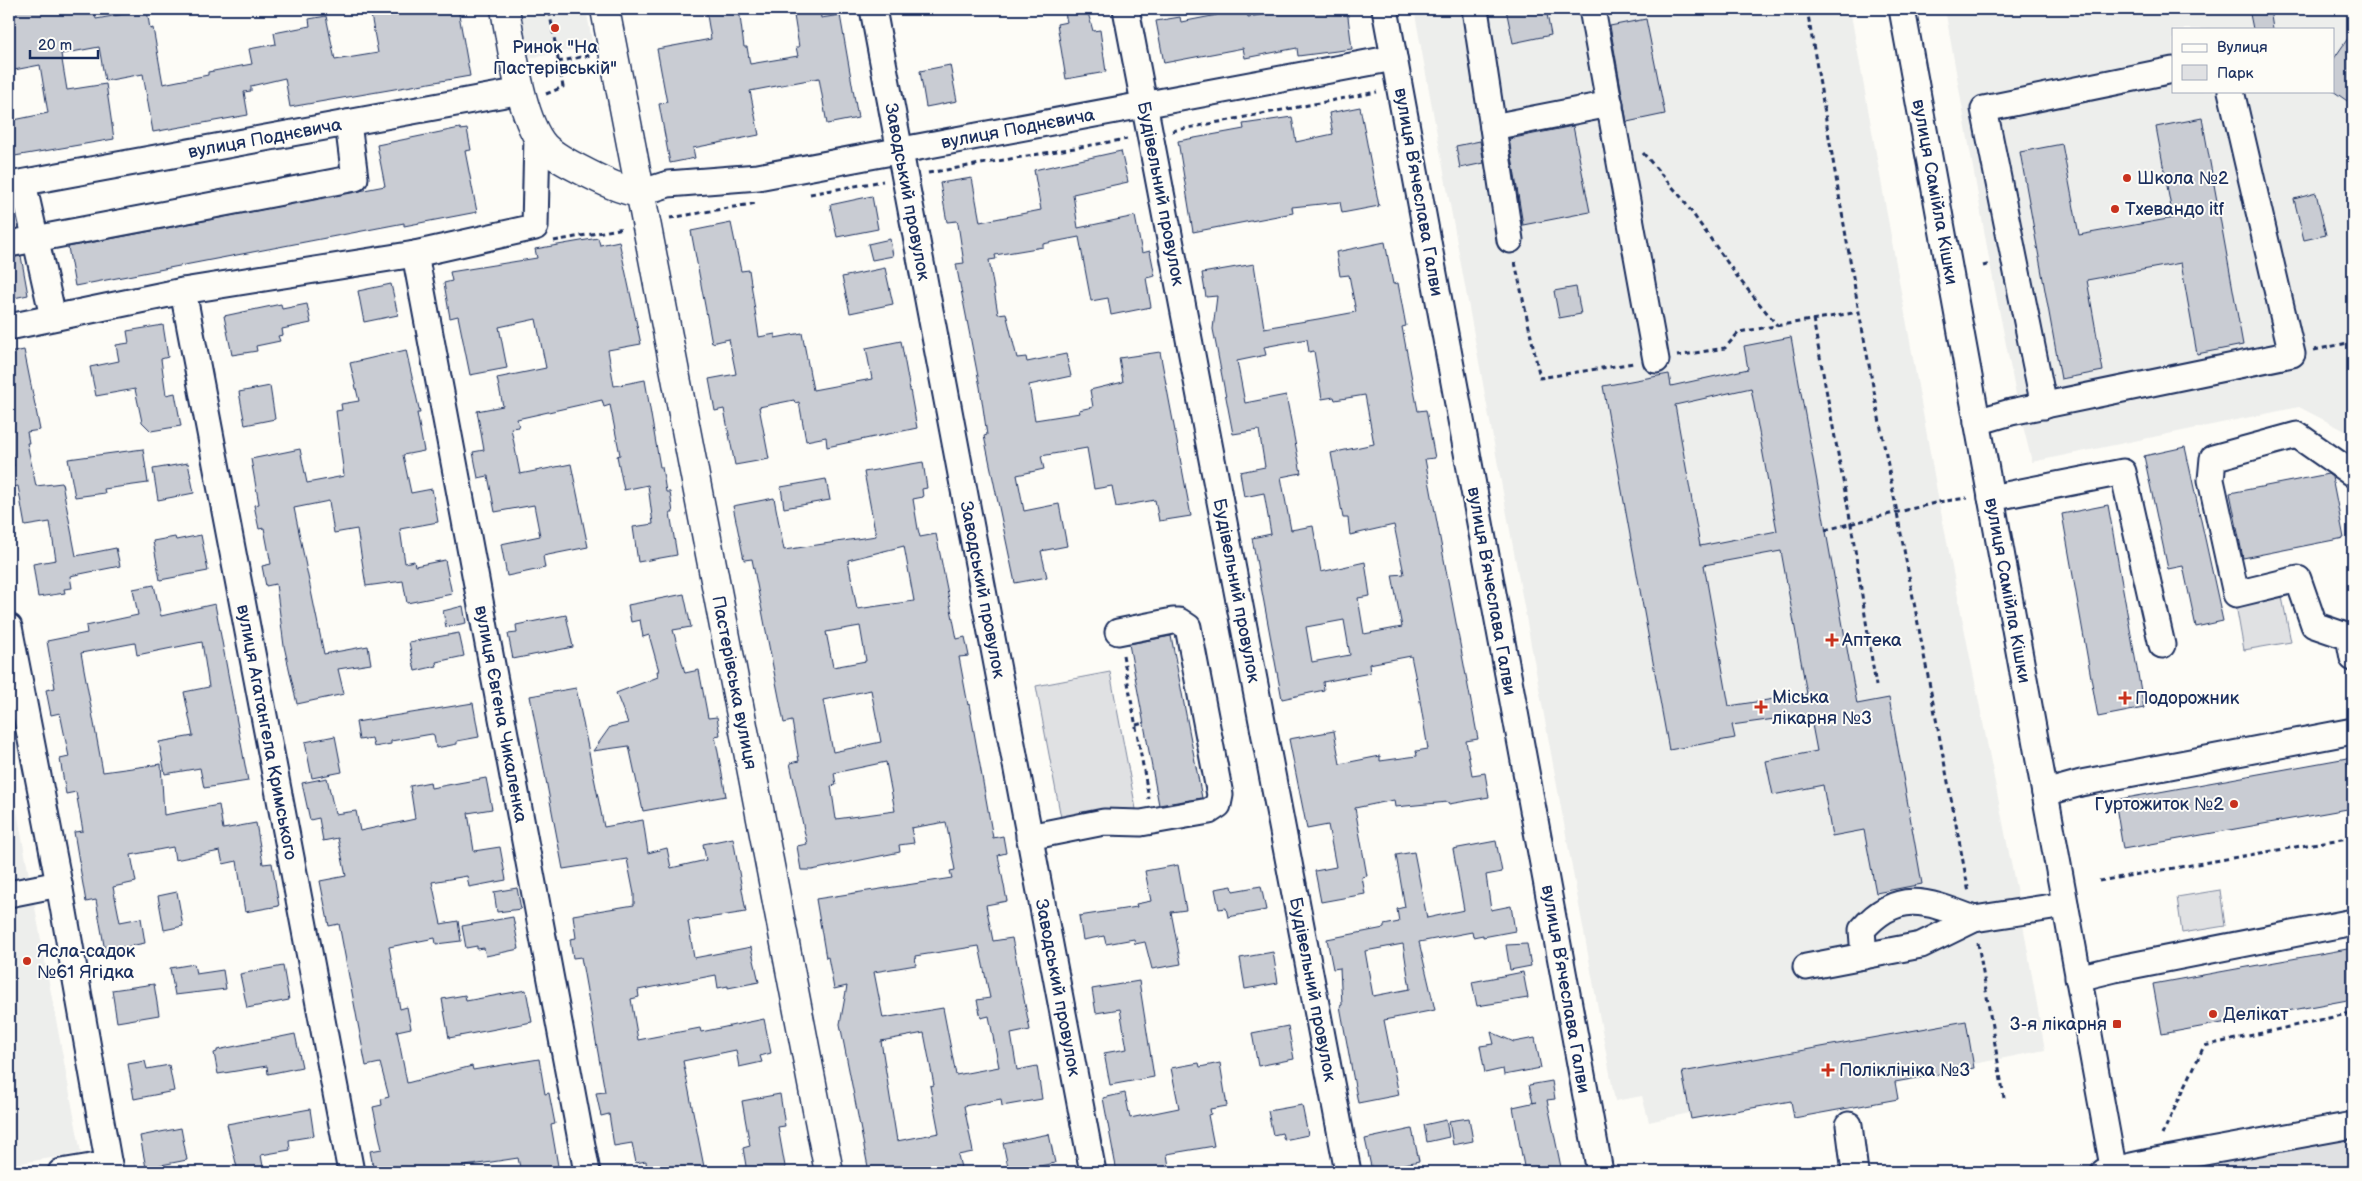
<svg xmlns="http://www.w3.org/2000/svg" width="2362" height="1181" viewBox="0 0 2362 1181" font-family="'Balsamiq Sans',sans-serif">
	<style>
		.built { fill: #edeeec; fill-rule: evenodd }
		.green { fill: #e0e1e3; stroke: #7e88a0 }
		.building { fill: #c9ccd3; stroke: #1b2f5e; fill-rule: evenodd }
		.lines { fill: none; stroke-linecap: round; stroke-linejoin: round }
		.minor-casing { stroke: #1b2f5e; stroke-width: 29 }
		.major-casing { stroke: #1b2f5e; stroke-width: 31 }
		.path { stroke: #1b2f5e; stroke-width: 3; stroke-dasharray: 5 4; stroke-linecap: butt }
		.minor { stroke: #fdfcf7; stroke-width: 25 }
		.major { stroke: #fdfcf7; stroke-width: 28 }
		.poi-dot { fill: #c8321e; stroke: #fdfcf7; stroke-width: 2 }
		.labels { text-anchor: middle; stroke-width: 4; stroke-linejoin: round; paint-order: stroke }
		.poi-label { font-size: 18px; fill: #1b2f5e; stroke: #fdfcf7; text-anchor: start }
		.street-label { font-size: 18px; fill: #1b2f5e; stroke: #fdfcf7 }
	</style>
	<rect width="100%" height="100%" fill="#fdfcf7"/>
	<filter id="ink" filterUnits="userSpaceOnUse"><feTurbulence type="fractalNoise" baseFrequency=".02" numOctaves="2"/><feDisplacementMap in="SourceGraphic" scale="10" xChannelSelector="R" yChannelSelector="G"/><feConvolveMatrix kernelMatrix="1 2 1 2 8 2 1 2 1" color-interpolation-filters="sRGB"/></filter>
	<g filter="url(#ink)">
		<g class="built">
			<polygon points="517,9 586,9 593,46 526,59"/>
			<polygon points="1414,9 1850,9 1939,502 2021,913 2045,1050 1974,1064 1974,1068 1895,1082 1898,1099 1794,1118 1790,1101 1691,1119 1689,1113 1649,1122 1642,1096 1615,1101"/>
			<path d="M1945,9H2353V435L2299,407L2032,462L2019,410L1990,264ZM2173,29H2333V91H2173Z"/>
			<polygon points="9,769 81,1153 9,1165"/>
		</g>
		<g class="green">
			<polygon points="2282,597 2291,642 2244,650 2236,605"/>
			<polygon points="1110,672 1136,809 1062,823 1036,686"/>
			<polygon points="2220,890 2225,926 2182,933 2177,897"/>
			<polygon points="2353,1138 2353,1172 2161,1172"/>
		</g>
		<g class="building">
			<polygon points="9,9 94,9 96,19 147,10 150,29 153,28 163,84 208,75 208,72 252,64 249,49 276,44 274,33 310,26 309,19 326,16 335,60 378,53 371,15 401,9 458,9 470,76 290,107 285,78 251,86 251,91 244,92 248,115 153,132 143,74 105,81 99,47 61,54 67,90 106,84 114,139 9,157 9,121 48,113 40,65 9,71"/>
			<polygon points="706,9 739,9 744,47 747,47 750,64 798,56 796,47 799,47 793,9 820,9 821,18 840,15 858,118 827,124 819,78 750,91 759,135 693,148 695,158 670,163 659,104 667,103 657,49 711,39"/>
			<polygon points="1064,9 1087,9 1093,31 1100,30 1106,72 1066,79 1057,24 1067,22"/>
			<polygon points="1216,9 1247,9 1248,17 1296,9 1347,9 1352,49 1298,56 1297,48 1245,58 1243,48 1164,63 1156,21 1180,17 1181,22 1217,15"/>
			<polygon points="1506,9 1546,9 1551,35 1513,43"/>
			<polygon points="2249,9 2270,9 2273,29 2253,29"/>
			<polygon points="1646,19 1665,114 1627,122 1610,26"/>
			<polygon points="2353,31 2353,105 2333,91 2333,60"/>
			<polygon points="950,65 957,101 926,107 920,71"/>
			<polygon points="1360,107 1379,206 1342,213 1340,202 1292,207 1293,213 1193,232 1178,141 1244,129 1243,124 1292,117 1296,142 1333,134 1329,113"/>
			<polygon points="2202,118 2243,345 2197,354 2181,263 2087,280 2103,371 2061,379 2020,152 2062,144 2079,235 2173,218 2156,127"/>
			<polygon points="1573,126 1590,212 1523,225 1509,139"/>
			<polygon points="460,128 461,130 467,129 471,150 465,151 477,212 404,226 404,223 75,286 68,247 385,186 377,145"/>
			<polygon points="1480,141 1484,163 1460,168 1456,146"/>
			<polygon points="1121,151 1128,182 1073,194 1078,228 1135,216 1142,253 1150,251 1155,276 1146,278 1151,307 1111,315 1108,298 1091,301 1079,237 1043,244 1043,247 995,255 996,259 989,260 998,314 1006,313 1017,358 1026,357 1027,362 1066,354 1071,376 1029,385 1035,420 1080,413 1079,410 1093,407 1090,390 1123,382 1119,358 1160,352 1191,516 1159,521 1155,500 1116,507 1112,486 1094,489 1087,448 1041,456 1044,469 1017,475 1024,511 1059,504 1067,546 1041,551 1047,577 1015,583 984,436 987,435 980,387 956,264 964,263 958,224 957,221 947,222 940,183 972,178 980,222 1041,210 1034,170"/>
			<polygon points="2316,193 2326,235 2304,240 2294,199"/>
			<polygon points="872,196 878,229 837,237 830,205"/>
			<polygon points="731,223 741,271 749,270 759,337 775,334 775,338 802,333 813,390 872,379 866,348 901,341 917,428 827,447 826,437 806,441 799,402 795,403 794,400 759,407 769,459 735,465 724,409 715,411 709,379 736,374 729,339 712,343 691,231"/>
			<polygon points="598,238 600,245 619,241 641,344 608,350 614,386 645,380 660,467 662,467 666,492 670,492 673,513 670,513 677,555 638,562 633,527 653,524 648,485 624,490 617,456 620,455 610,405 604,407 602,400 517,419 519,427 511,428 520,474 571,464 588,547 543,556 545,568 507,576 501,544 540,536 534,505 495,512 488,476 478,478 473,452 484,450 477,411 503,406 497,378 546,368 536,319 499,327 507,368 470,375 458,316 450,318 444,283 452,281 450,272 537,258 535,249"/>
			<polygon points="890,239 893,256 872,260 868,244"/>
			<path d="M1385,242L1393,284L1398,283L1406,326L1402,327L1418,411L1426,410L1435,458L1425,459L1478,739L1466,741L1472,775L1485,773L1489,797L1449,804L1448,802L1395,807L1394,800L1355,808L1367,876L1362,877L1365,894L1321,902L1315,871L1336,867L1328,825L1307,829L1289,739L1334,731L1340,764L1380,756V761L1417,756L1416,751L1428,749L1419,695L1411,656L1369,664L1370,673L1323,682L1324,690L1282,699L1252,538L1271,534L1264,493L1244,497L1240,472L1265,467L1259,430L1233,434L1213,329L1217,296L1206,297L1202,273L1254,264L1264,328L1318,319L1356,312L1349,275L1340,276L1336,252ZM1307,339L1309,352L1314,351L1322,399L1334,397L1335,400L1365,395L1374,444L1331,453L1343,518H1348L1350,535L1394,525L1404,574L1392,575L1402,627L1364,634L1358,598L1370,596L1365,562L1321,572L1313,526L1291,530L1281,477L1301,473L1286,395L1245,403L1237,361L1266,355L1264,347ZM1344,620L1350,655L1312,662L1306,627Z"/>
			<polygon points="21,256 28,295 9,299 9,258"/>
			<polygon points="885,268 893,304 850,313 842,277"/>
			<polygon points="391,284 398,315 364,322 358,291"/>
			<polygon points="1576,287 1581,314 1559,318 1554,291"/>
			<polygon points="281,304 282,309 307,304 311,323 282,329 283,335 278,336 280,341 256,346 257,351 232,355 224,316"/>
			<polygon points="163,325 168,357 161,359 166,395 175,393 181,426 151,431 142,422 135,389 96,396 90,367 119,361 116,345 129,343 127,331"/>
			<path d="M1791,337L1857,704L1889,698L1922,884L1876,893L1864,830L1832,836L1823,785L1773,795L1766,761L1817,751L1810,714L1732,725L1735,738L1669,750L1603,386L1669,374L1671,386L1748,369L1744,346ZM1751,388L1777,531L1700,546L1675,405ZM1781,551L1807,694L1729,706L1704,565Z"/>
			<polygon points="24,350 40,430 27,432 29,443 27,443 36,486 62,483 76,556 116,548 120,566 70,576 72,588 64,589 65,593 38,597 33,564 56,560 50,522 25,526 18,486 9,488 9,467 14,466 9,437 9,353"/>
			<polygon points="406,350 420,413 417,413 424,451 403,455 411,493 432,489 438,522 400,529 405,563 414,561 415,566 445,560 452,594 407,603 403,581 366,586 357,529 334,533 329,501 294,508 324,654 368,646 371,664 338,669 344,694 297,704 284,646 276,584 266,586 262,566 271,564 264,528 259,529 254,505 259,504 251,459 300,449 307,483 344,476 336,411 342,410 341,404 359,401 350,363"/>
			<polygon points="270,386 275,419 245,425 239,392"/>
			<polygon points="2185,447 2223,621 2196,627 2183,566 2168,569 2144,456"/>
			<polygon points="143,449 148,483 104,489 105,493 75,497 68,459"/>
			<path d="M923,462L927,488L922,489L923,497L913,499L918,529L920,537L936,534L957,639L965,637L969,656L959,657L968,705L969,704L993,838L1003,836L1006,853L998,855L1007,901L986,905L993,941L1012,938L1030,1030L1011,1034L1017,1070L1037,1066L1042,1099L1002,1106L1001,1099L964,1106L973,1152L958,1155L962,1172H869L840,1024L847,986L834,989L828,957L826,958L816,899L952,878L950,871L955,870L946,822L911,828L914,843L899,845L900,852L812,870H801L797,846L807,844L790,763L799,761L792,721L784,723L752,559L744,560L733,506L774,498L784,550L876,536L864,472ZM904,546L914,601L857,609L848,560ZM860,626L866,661L833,667L826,632ZM871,690L881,742L833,752L823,700ZM886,762L895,811L836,819L831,786L836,785L834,773ZM979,946L990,998L977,1000L981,1018L989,1016L999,1067L956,1075L943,1008L883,1018L874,972L916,965L915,956ZM924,1033L934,1085L930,1086L939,1133L897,1141L881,1041Z"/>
			<polygon points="188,463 194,493 158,500 153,469"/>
			<polygon points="2328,474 2332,477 2344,538 2243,558 2230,493"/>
			<polygon points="826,479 830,500 784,508 781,487"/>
			<polygon points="2108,505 2144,708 2098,717 2062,514"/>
			<polygon points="201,535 208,571 160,580 153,541 175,537 176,540"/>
			<polygon points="154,585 161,616 215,604 248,781 204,788 200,768 165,774 159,742 193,736 184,692 209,687 202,642 137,655 135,643 81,653 103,772 161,764 164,815 219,805 223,829 256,823 263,864 272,863 279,906 245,912 237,861 223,864 220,851 175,860 173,847 131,855 136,882 113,887 120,922 141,918 145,943 105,951 96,900 86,902 82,879 74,832 83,831 76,792 66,794 60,759 69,757 60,713 51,715 46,690 55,688 47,641 87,633 86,626 138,615 133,589"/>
			<polygon points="684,594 691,627 673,630 685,673 699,670 708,718 717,717 720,735 715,736 726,796 643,811 629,746 593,751 610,727 628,723 616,693 658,677 657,671 659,671 649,635 643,637 640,620 631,622 628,605"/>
			<polygon points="463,606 466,623 446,627 443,611"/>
			<polygon points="566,615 573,647 513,659 508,634 517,633 516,625"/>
			<polygon points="459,633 464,656 436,662 437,666 415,671 409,642"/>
			<polygon points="1171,636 1202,798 1159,805 1129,644"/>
			<polygon points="576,688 604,827 643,820 648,853 667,848 671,868 706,860 703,844 733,838 746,912 688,921 694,958 751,947 759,982 728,988 728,986 718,988 716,975 638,990 639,997 631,999 638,1040 700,1028 701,1032 764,1019 771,1053 760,1056 762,1062 739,1067 736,1050 683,1061 705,1172 647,1172 646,1161 636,1163 632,1143 614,1146 609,1114 601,1116 596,1093 605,1092 581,957 573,958 570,939 576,938 573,915 634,905 634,894 627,859 563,869 530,696"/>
			<polygon points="473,703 479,737 457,741 457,744 436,748 434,735 432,734 391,741 391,744 374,747 372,738 359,740 356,722"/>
			<polygon points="335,736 342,772 312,778 305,742"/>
			<polygon points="2347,758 2353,791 2353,808 2123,849 2115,800"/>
			<polygon points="327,778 335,814 356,811 360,831 415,819 410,786 430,782 431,788 486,778 492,809 468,813 474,851 500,847 506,880 469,887 467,876 432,882 441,924 458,921 461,941 436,944 435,938 389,947 400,1009 407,1007 411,1028 397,1031 407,1083 472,1066 473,1070 539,1059 545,1094 549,1093 555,1124 551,1125 558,1166 521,1172 518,1158 465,1166 466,1172 374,1172 370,1151 382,1149 373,1107 382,1105 381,1099 389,1097 380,1063 366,1066 339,924 329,926 320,881 346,876 338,838 323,841 319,818 310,820 302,783"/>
			<path d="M1496,841L1502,872L1486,875L1491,910L1511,906L1515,931L1483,937V935L1473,937L1472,932L1419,942L1435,1010L1384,1020L1399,1095L1358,1103L1340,1006L1342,1005L1340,968L1333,969L1327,939L1384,928V925L1399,922L1397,909L1405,907L1396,855L1414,852L1427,918L1464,910L1453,849ZM1403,944L1410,989L1373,996L1365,951Z"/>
			<polygon points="1178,865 1186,910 1171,912 1181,964 1152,969 1145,942 1135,944 1134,939 1106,944 1104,936 1083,940 1079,916 1137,907 1136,904 1151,901 1145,871"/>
			<polygon points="1232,886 1233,891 1261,886 1266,910 1228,917 1226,908 1219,909 1215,889"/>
			<polygon points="517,888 521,909 497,912 494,892"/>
			<polygon points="177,892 183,926 164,930 158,896"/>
			<polygon points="513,917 519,949 486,956 484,948 477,949 477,946 466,948 462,926"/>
			<polygon points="1527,944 1531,966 1510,970 1506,945"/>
			<polygon points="2353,948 2353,999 2162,1034 2153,984"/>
			<polygon points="1273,952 1278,983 1245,989 1240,958"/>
			<polygon points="194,964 196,974 223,970 226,989 175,995 170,968"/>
			<polygon points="283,966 289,1000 247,1008 240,974"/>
			<polygon points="1523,972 1528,998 1477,1006 1472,982"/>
			<polygon points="1139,981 1154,1077 1110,1085 1104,1053 1127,1049 1120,1009 1096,1013 1092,989"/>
			<polygon points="154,984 159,1015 117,1022 112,990"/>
			<polygon points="526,990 532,1022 449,1038 442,999 465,995 466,1001"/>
			<polygon points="1966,1021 1974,1068 1895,1082 1898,1099 1794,1118 1791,1101 1691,1119 1682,1072"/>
			<polygon points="1288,1026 1294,1059 1258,1066 1252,1033"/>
			<polygon points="1491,1032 1514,1042 1535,1038 1541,1068 1504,1075 1503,1069 1485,1073 1480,1046 1494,1044"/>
			<polygon points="295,1034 302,1067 268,1074 267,1066 218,1074 214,1053 217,1052 217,1050"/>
			<polygon points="145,1061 147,1069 169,1065 174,1091 134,1099 128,1064"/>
			<polygon points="1199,1063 1200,1067 1220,1063 1227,1106 1210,1109 1211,1114 1208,1115 1214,1146 1167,1154 1169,1167 1139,1172 1117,1172 1103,1098 1125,1093 1130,1118 1179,1108 1171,1068"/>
			<polygon points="1552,1081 1555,1099 1547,1100 1562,1172 1525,1172 1513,1107 1536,1102 1533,1103 1529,1085"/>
			<polygon points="780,1094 785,1126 778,1127 786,1172 747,1172 743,1148 750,1146 742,1101"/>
			<polygon points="1302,1105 1308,1135 1284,1140 1282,1133 1273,1135 1268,1111"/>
			<polygon points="310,1109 314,1136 289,1140 290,1150 261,1155 264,1172 238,1172 227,1124"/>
			<polygon points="1469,1118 1473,1141 1453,1145 1449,1121"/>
			<polygon points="1446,1120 1449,1137 1427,1142 1424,1125"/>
			<polygon points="181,1128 187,1160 146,1168 140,1136"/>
			<polygon points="1412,1129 1419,1161 1372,1171 1365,1139"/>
			<polygon points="1049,1134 1055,1163 1009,1172 1003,1143"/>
		</g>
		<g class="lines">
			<defs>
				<g id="minor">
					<path id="s1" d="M873,9L1093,1172"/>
					<path id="s2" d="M1126,9L1348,1172"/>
					<polyline points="1385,9 1600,1172"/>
					<polyline points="1475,9 1510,240"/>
					<polyline points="1592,9 1656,360"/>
					<path id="s3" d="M1902,9L2114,1172"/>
					<polyline points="1493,127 1610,104"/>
					<polyline points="23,183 53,317"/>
					<path id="s4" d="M9,185L521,91"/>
					<path id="s5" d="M640,193L668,184L758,177L1394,58"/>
					<polyline points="9,244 355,178 348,123"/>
					<path id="s6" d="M415,254L587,1172"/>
					<path id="s7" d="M183,291L351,1172"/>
					<polyline points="9,327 183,291 415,254 535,227 537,136"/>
					<polyline points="2044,406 1984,109 2173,70"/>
					<polyline points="1977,422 2011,412 2292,354 2231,91"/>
					<polyline points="2353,474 2297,435 2213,458 2211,480 2236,594 2298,579 2314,625 2349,637 2353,658"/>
					<polyline points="1991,498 2123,472 2162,645"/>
					<polyline points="9,627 59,884 110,1172"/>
					<polyline points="2045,793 2081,783 2353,731"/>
					<polyline points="1029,837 1104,822 1141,823 1209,811 1218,805 1220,795 1188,627 1179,621 1173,621 1118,632"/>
					<polyline points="9,894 59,884"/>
					<path d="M1864,956L1862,930C1898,888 1929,902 1974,919"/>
					<polyline points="1806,967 1921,945 1974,919 2065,905"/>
					<polyline points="2078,978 2115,969 2353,922"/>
					<polyline points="1849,1125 1855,1172"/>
					<polyline points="61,1172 109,1164"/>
					<polyline points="2104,1172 2150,1162 2353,1125"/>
				</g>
				<g id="major">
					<path d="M505,9C512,45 520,120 545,147C556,158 573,166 587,173C605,182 621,190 640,193"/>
					<path id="s8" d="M605,9L829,1172"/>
				</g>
			</defs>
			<use href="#minor" class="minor-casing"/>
			<use href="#major" class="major-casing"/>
			<g class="path">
				<polyline points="1807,9 1859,312 1969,893"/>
				<polyline points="558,62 590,55"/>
				<polyline points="546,94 563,87 549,9"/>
				<polyline points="1172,131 1377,92"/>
				<polyline points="1643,153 1681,197 1739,279 1777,325"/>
				<polyline points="928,173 1127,139"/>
				<polyline points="810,194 883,181"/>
				<polyline points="670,218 757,203"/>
				<polyline points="554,241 624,228"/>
				<polyline points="1515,262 1540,378 1634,363"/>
				<polyline points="1983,266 1991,264"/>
				<polyline points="1813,319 1851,524 1876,686"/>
				<polyline points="2314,350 2353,342"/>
				<polyline points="1677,356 1725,348 1739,332 1859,312"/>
				<polyline points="1825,530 1939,502 1967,498"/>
				<polyline points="1123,655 1149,799"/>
				<polyline points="1136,725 1144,723"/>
				<polyline points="2099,881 2353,837"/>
				<polyline points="1978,943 2004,1098"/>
				<polyline points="2162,1135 2204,1046 2351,1013"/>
			</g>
			<use href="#minor" class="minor"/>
			<use href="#major" class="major"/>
		</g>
	</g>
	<g class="poi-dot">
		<circle cx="555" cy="28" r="5"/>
		<circle cx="2127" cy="178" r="5"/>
		<circle cx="2115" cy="209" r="5"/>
		<path d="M1829.5 632.5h5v5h5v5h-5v5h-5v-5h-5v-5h5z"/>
		<path d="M2122.5 690.5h5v5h5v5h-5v5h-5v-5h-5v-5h5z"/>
		<path d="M1758.5 699.5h5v5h5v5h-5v5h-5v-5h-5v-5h5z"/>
		<circle cx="2234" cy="804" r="5"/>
		<circle cx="27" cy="961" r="5"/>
		<circle cx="2213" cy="1014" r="5"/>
		<rect x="2112" y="1019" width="10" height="10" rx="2.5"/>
		<path d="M1825.5 1062.5h5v5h5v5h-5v5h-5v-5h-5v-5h5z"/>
	</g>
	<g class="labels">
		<g class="poi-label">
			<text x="555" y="53" text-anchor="middle">Ринок "На<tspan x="555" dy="21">Пастерівській"</tspan></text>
			<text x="2137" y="184">Школа №2</text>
			<text x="2125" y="215">Тхевандо itf</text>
			<text x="1842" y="646">Аптека</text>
			<text x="1772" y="703">Міська<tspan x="1772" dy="21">лікарня №3</tspan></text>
			<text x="2135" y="704">Подорожник</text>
			<text x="2224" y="810" text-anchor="end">Гуртожиток №2</text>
			<text x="37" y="957">Ясла-садок<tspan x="37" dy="21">№61 Ягідка</tspan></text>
			<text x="2223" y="1020">Делікат</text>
			<text x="2107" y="1030" text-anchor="end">3-я лікарня</text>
			<text x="1839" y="1076">Поліклініка №3</text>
		</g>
		<g class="street-label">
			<text dy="6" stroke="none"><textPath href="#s5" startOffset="384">вулиця Поднєвича</textPath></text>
			<text dy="6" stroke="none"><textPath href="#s4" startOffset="260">вулиця Поднєвича</textPath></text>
			<text transform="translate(1419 192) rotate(80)" y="6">вулиця Вʼячеслава Галви</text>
			<text dy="6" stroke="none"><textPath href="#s3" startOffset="186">вулиця Самійла Кішки</textPath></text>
			<text dy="6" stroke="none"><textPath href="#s1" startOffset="186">Заводський провулок</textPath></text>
			<text dy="6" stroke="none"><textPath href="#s2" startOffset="188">Будівельний провулок</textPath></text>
			<text dy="6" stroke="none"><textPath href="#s1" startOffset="591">Заводський провулок</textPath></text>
			<text dy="6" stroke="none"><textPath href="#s2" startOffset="592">Будівельний провулок</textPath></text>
			<text transform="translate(1492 591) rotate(80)" y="6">вулиця Вʼячеслава Галви</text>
			<text dy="6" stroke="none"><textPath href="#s3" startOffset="591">вулиця Самійла Кішки</textPath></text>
			<text dy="6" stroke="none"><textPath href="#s8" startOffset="686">Пастерівська вулиця</textPath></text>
			<text dy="6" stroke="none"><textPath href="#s6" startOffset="468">вулиця Євгена Чикаленка</textPath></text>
			<text dy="6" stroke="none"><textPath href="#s7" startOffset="449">вулиця Агатангела Кримського</textPath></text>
			<text dy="6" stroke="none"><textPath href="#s2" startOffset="998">Будівельний провулок</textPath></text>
			<text dy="6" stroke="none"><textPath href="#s1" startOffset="996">Заводський провулок</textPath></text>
			<text transform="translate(1566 989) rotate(80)" y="6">вулиця Вʼячеслава Галви</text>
		</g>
	</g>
	<rect width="2362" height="1181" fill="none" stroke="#fdfcf7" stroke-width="30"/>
	<rect x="15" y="15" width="2332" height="1151" fill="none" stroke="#1b2f5e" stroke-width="2" filter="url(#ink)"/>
	<rect x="2172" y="28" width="162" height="65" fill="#fdfcf7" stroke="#a3aaba"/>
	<rect x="2182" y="44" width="25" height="8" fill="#fdfcf7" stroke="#a3aaba"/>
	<text x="2217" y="52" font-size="15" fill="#1b2f5e">Вулиця</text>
	<rect x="2182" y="65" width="25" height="15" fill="#e0e1e3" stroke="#a3aaba"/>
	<text x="2217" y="78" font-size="15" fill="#1b2f5e">Парк</text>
	<path d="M30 50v8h68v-8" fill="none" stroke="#1b2f5e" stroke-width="2.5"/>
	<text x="38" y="50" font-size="15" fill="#1b2f5e" stroke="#fdfcf7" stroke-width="4" paint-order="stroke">20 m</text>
</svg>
